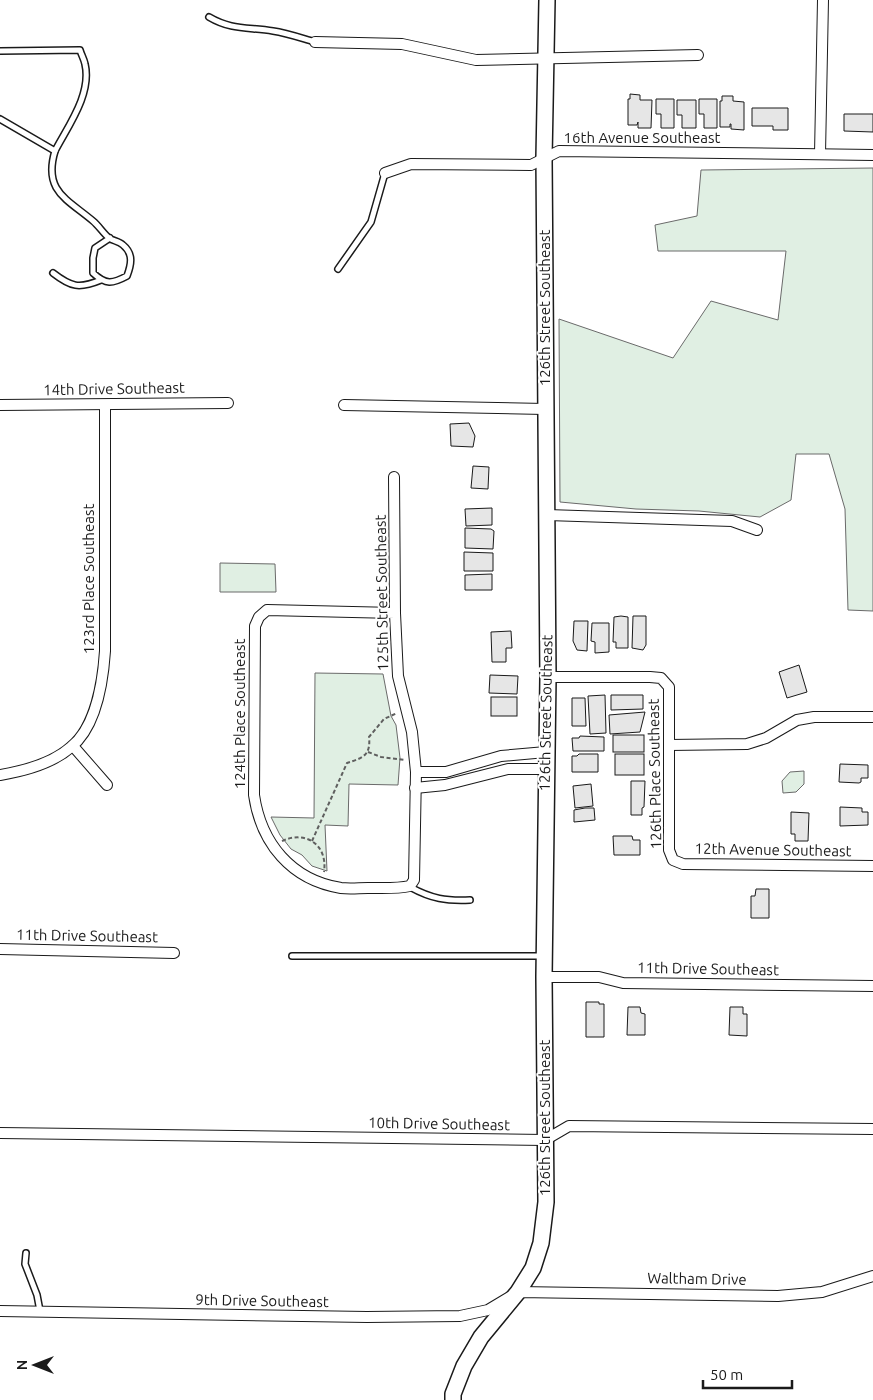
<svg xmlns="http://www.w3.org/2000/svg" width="873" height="1400" viewBox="0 0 873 1400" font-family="Ubuntu,sans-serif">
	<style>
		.green { fill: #e0efe3; stroke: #6a6a6a }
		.building { fill: #e6e6e6; stroke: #1a1a1a }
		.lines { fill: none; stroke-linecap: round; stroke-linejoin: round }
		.lane-casing { stroke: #1a1a1a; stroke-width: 8 }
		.street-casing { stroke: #1a1a1a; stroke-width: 12 }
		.secondary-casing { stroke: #1a1a1a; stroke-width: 18 }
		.path { stroke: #5f5f5f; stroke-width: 2; stroke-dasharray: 4 2.5; stroke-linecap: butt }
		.lane { stroke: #fff; stroke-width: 5 }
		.street { stroke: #fff; stroke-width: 10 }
		.secondary { stroke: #fff; stroke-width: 15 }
		.labels { text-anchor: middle; stroke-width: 4; stroke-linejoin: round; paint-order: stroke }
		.street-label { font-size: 15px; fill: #1a1a1a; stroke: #fff }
	</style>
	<rect width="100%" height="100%" fill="#fff"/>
	<g class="green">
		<polygon points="873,168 873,611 848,610 845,509 829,454 796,454 791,500 760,517 699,511 636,509 560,502 559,319 673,358 711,301 778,320 786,251 658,251 655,225 697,216 701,170"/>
		<polygon points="220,563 275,564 276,592 220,592"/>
		<polygon points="315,673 383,674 391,716 396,725 400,758 398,785 349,784 348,826 325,825 327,871 312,866 302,855 291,849 280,835 271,817 314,818"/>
		<polygon points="804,771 804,784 796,792 783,793 782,781 790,772"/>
	</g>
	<g class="building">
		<polygon points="630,94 640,95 640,100 652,100 651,128 638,128 638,122 637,125 628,125 628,99 630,99"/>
		<polygon points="722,96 733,96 733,101 744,102 744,130 731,129 731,124 730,124 730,127 720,127 720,101 722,101"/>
		<polygon points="656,99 674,99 674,128 661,128 661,114 656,114"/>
		<polygon points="699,99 717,99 717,128 704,128 704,114 699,114"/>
		<polygon points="677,100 696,100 696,128 682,128 682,115 677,115"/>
		<polygon points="752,108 788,108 788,130 773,130 773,126 752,126"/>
		<polygon points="844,114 873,114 873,132 844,131"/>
		<polygon points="469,423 475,436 473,447 451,446 450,424"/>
		<polygon points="473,466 489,467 488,489 471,488"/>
		<polygon points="492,508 492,525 466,526 465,509"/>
		<polygon points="465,528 491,529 494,531 493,549 465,548"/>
		<polygon points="464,552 493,553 493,571 464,571"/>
		<polygon points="492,574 492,590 465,590 465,575"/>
		<polygon points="621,616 628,617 628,648 616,648 616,642 613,642 614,617"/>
		<polygon points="633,616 646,616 646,645 643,650 632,648"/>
		<polygon points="574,621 588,621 587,651 577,650 573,641"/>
		<polygon points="592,623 609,623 609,652 595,653 595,642 591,641"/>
		<polygon points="511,631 512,648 506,648 506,662 492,662 491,632"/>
		<polygon points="799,665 807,692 787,698 779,672"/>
		<polygon points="490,675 518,676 517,694 489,693"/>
		<polygon points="605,695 606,733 590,734 588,696"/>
		<polygon points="611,695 643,695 643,709 611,710"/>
		<rect x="491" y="697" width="26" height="19"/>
		<polygon points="572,698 585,698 586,726 572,726"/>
		<polygon points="645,712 640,732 610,734 609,715"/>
		<rect x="613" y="735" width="31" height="17"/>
		<polygon points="580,736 604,737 604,751 573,751 572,738 579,738"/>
		<polygon points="579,754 598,754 598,772 572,772 572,756 577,756"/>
		<rect x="615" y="754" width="29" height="21"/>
		<polygon points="840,764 868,765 868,778 861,778 861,782 859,783 839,782"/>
		<polygon points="631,781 645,781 644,807 642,808 642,815 631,815"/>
		<polygon points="591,784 593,806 575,808 573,786"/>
		<polygon points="840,807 862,808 862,812 868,812 868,825 840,826"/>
		<polygon points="585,808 594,808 595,820 574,822 574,810"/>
		<polygon points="791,812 809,813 808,841 795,841 795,834 791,834"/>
		<polygon points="613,836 632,836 633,840 640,840 640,855 614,855"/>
		<polygon points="756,889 769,889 769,918 751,918 751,896 755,896"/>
		<polygon points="586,1002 599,1002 599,1004 604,1004 604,1037 586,1037"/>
		<polygon points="628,1007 640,1007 641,1013 645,1014 645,1035 627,1035"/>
		<polygon points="730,1007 743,1007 743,1014 747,1014 747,1036 729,1035"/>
	</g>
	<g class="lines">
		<defs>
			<g id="lane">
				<path d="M209,17C231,30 248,27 273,31C287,33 301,38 315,42"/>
				<path d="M0,51L80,50C81,54 84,59 85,64C92,94 68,126 55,151L0,119"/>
				<path d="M55,151C43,191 67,199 93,221C99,226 103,233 109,238C113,241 119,241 123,245C134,254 131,265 127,276C112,284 106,285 93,273V258L95,248L110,238"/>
				<polyline points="338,269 371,222 385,173"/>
				<path d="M53,273C71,287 79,289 101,280"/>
				<path d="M410,887C432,899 446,901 470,900"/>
				<polyline points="292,956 543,956"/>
				<polyline points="26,1253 25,1264 37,1295 40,1311"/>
			</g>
			<g id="street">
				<polyline points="315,42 402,44 476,60 698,55"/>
				<polyline points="820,154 823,0"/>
				<polyline points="385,173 411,164 531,165 559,151 873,155"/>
				<polyline points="0,405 228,403"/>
				<polyline points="344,405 545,409"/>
				<path d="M394,477L395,613L398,676L412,732L416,772L414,880L410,886C396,889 382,888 368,888C359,888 350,889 341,888C291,880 261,843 254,795L255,626L259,617L267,610L395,613"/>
				<polyline points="547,515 732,521 757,530"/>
				<polyline points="548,677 650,677 661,678 669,687 669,850 673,860 683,864 873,866"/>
				<polyline points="669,745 747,744 766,738 797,720 814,717 873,717"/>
				<polyline points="73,746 107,785"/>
				<polyline points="416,772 446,772 501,756 546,752"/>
				<path d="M0,775C24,771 52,764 71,747C96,727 103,681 105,651V405"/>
				<polyline points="415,788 445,785 508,769 546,769"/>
				<polyline points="0,949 174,953"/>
				<polyline points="544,977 599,977 623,983 873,986"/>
				<polyline points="0,1133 545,1140 569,1126 873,1129"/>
				<polyline points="0,1311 367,1317 460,1316 488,1310 518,1292 778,1296 822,1292 873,1276"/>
			</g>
			<polyline id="secondary" points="453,1400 453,1394 464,1366 481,1337 518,1292 533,1268 541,1243 546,1202 544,977 548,677 544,158 547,0"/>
		</defs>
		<use href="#lane" class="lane-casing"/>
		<use href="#street" class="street-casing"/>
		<use href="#secondary" class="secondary-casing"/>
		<g class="path">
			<polyline points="368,752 381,757 405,760"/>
			<path d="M282,841C306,830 328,845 324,872"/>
			<path d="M312,841L347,763C363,758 371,755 369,737L384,719L397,713"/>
		</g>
		<use href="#lane" class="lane"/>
		<use href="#street" class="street"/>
		<use href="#secondary" class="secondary"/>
	</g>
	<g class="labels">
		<g class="street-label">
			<text x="642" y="143">16th Avenue Southeast</text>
			<text transform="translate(545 308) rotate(-90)" y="5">126th Street Southeast</text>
			<text transform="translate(114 389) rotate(-1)" y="5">14th Drive Southeast</text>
			<text transform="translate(89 579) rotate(-90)" y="5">123rd Place Southeast</text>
			<text transform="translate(382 593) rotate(-91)" y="5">125th Street Southeast</text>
			<text transform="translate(546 713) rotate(-89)" y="5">126th Street Southeast</text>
			<text transform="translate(240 714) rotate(-90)" y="5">124th Place Southeast</text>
			<text transform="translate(655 774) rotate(-91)" y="5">126th Place Southeast</text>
			<text transform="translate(773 850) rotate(1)" y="5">12th Avenue Southeast</text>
			<text transform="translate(87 936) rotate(1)" y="5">11th Drive Southeast</text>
			<text transform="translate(708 969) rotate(1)" y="5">11th Drive Southeast</text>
			<text transform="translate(545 1118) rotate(-90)" y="5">126th Street Southeast</text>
			<text transform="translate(439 1124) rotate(1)" y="5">10th Drive Southeast</text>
			<text transform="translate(697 1279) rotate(1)" y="5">Waltham Drive</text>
			<text transform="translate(262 1301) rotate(1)" y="5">9th Drive Southeast</text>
		</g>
	</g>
	<g transform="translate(35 1365) rotate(270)" stroke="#ffffff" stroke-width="4" paint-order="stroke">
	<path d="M0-4L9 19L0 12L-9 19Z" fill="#1a1a1a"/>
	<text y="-8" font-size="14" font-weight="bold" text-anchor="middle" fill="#1a1a1a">N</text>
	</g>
	<path d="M703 1380v8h89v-8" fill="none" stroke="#1a1a1a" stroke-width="2.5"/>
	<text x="710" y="1380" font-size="15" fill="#1a1a1a" stroke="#ffffff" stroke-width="4" paint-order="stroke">50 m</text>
</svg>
